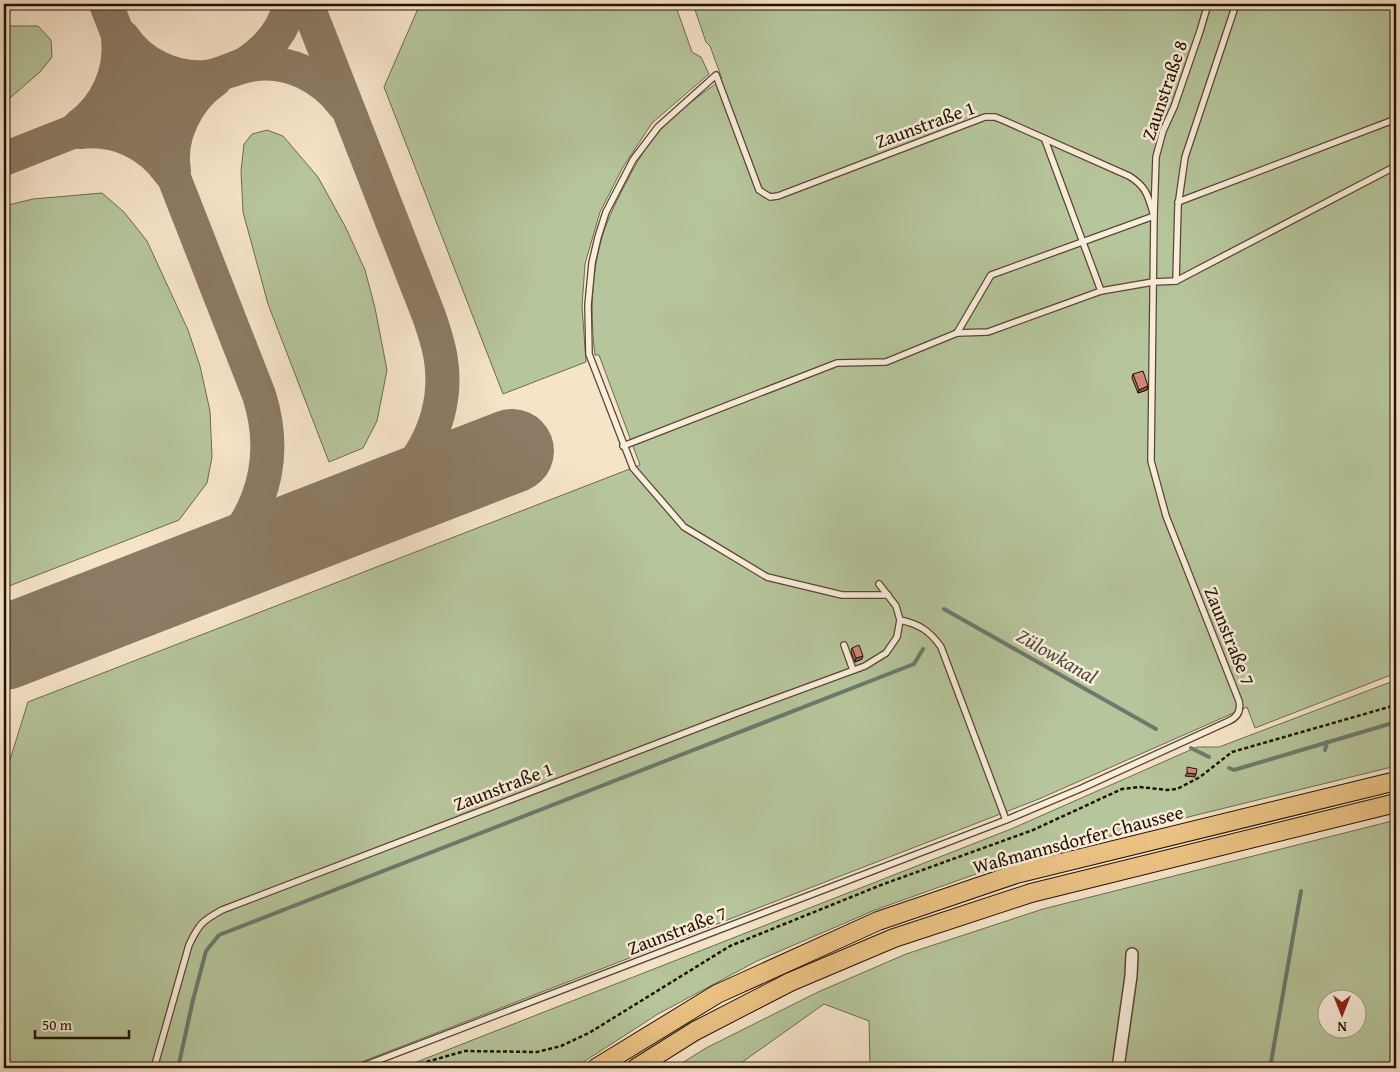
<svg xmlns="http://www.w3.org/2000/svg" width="1400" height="1072" viewBox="0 0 1400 1072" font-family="'Gentium Book Plus',serif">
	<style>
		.green { fill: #b6c59b; stroke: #6c6b4e; fill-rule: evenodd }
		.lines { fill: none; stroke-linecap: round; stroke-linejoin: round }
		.stream { stroke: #6c796d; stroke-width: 4 }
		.taxiway { stroke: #8c7a64; stroke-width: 34 }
		.runway { stroke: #8c7a64; stroke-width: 84 }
		.service-casing { stroke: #584632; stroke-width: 8 }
		.minor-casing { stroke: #584632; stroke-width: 14 }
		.primary-casing { stroke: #231100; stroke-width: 20 }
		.path { stroke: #231100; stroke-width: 2.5; stroke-dasharray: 4 2.5; stroke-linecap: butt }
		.service { stroke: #f9eddc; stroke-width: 5.5 }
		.minor { stroke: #f9eddc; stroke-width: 11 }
		.primary { stroke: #ebc284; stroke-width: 18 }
		.wall { fill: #b1726a; stroke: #231100 }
		.shaded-wall { fill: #905d56; stroke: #231100 }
		.building { fill: #ce857b; stroke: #231100 }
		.labels { text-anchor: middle; stroke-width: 5; stroke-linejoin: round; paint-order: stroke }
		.street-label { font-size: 19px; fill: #231100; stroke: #f9eddc }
		.water-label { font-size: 20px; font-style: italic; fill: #4e4e40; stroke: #f9eddc }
	</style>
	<rect width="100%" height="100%" fill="#f6e4c9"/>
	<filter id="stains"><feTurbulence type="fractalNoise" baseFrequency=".004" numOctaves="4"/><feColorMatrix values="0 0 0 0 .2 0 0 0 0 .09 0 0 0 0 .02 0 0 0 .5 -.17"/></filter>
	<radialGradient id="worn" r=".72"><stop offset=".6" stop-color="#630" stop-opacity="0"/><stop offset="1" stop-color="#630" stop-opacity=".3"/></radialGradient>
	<g class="green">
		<polygon points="420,4 675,4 692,52 701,57 709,74 652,123 623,167 600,212 585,264 582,306 586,362 503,394 384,87"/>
		<path d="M693,4H1396V673L1255,728L1247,707L1039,799L346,1068H4V779L28,702L640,465L599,355H595C590,316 591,272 603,234C609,216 618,198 627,181C636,163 648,143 663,127C680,109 702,94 722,79L710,46L706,42Z"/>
		<polygon points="4,26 38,26 51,40 52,57 40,72 4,103"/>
		<polygon points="267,130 283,136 318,177 346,228 365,270 375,308 387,370 377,421 363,448 329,462 268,304 243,212 241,171 244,144 252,134"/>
		<polygon points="102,193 124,212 147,241 188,330 200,366 210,411 212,457 207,483 179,520 4,588 4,206 33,199"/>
		<polygon points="1396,680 1396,766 1107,837 976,874 875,910 757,961 658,1014 574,1068 507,1068 504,1062 459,1066 451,1068 416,1068 414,1063 1011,829 1197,747 1219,747"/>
		<path d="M1396,820V1068H870L869,1021L824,1004L734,1068H674L706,1048L818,992L906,954L1043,909ZM1328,1000H1358V1030H1328Z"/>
	</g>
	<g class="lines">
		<g class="stream">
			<polyline points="944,609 1156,729"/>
			<polyline points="1191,748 1209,757"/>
			<polyline points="1325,750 1327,742"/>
			<polyline points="1229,768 1234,770 1396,722"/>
			<polyline points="178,1068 193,1000 206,951 219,935 914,664 923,649"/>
			<polyline points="1270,1068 1301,891"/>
		</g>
		<g class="taxiway">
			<path d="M106,4L259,395C282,467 256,539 189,576"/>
			<path d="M307,4L429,316C434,331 439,345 441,360C450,422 414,482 361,510"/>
			<path d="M123,37C140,63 174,80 206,77C221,75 235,68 250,65C287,58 322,76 344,105"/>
			<path d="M78,127C107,106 122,72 118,36"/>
			<path d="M80,132C116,128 149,143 170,173"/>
			<path d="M4,159L245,64C267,50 284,31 290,4"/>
			<path d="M174,171C168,137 187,99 215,80"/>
		</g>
		<polyline class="runway" points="4,648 512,451"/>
		<defs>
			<g id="service">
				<polyline points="1045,140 1101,291"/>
				<polyline points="1178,202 1396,119"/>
				<polyline points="1176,281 1178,206 1185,157 1236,4"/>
				<polyline points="957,333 988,332 1101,291 1153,282 1176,281 1396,166"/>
				<polyline points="623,446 837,363 886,362 957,333 991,275 1154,216 1156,157 1163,131 1174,107 1200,31 1208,4"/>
				<path d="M900,620C919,624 930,631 941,647L1006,820"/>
				<polyline points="844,645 853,670"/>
				<path d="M154,1068L189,945C199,924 202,921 222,910L737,713L865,666L886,653L897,637L900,620L896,606L879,584"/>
				<path d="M358,1068L1006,820L1082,788L1229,721C1238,717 1241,710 1239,701L1166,516L1151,461L1154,216C1148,196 1147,187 1129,176L1005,121L995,117H985L778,196L770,197L759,190L716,75L658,127L633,160L606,212L598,237L592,263L588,305L589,354L633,468L684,527L767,577L842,595H888"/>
			</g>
			<polyline id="minor" points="1118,1068 1131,976 1132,954"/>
			<g id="primary">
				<polyline points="596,1068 717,994 878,921 1016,874 1396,781"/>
				<polyline points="636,1068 695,1031 790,982 894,938 1031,893 1396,803"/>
			</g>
		</defs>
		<use href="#service" class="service-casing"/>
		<use href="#minor" class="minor-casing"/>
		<use href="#primary" class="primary-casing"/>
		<polyline class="path" points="408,1068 426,1062 465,1051 537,1052 561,1046 589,1033 730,946 881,885 1033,830 1122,789 1140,787 1167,790 1177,789 1200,777 1232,752 1396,705"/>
		<use href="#service" class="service"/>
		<use href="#minor" class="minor"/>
		<use href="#primary" class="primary"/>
	</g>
	<g class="wall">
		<polygon points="1133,374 1148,386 1147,390 1138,393 1132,378"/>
		<polygon points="852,648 862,659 855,662 851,652"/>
	</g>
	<g class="shaded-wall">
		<polygon points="1148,386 1147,390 1138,393 1139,390"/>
		<polygon points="863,656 862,659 855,662 856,658"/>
		<polygon points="1187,773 1196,774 1195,777 1185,776"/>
	</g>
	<g class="building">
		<polygon points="1143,371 1148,386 1139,390 1133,374"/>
		<polygon points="859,645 863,656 856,658 852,648"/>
		<polygon points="1187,767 1197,769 1196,774 1187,773"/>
	</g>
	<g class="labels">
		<g class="street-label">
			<text transform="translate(1164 90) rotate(-71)" y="7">Zaunstraße 8</text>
			<text transform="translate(925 124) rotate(-20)" y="7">Zaunstraße 1</text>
			<text transform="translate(1230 636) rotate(68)" y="7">Zaunstraße 7</text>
			<text transform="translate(503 786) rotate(-21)" y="7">Zaunstraße 1</text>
			<text transform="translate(1078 839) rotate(-15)" y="7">Waßmannsdorfer Chaussee</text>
			<text transform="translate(677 930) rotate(-21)" y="7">Zaunstraße 7</text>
		</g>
		<g class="water-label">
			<text transform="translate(1057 656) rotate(30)" y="7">Zülowkanal</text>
		</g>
	</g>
	<rect width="1400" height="1072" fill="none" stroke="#f6e4c9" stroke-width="20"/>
	<rect x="5" y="5" width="1390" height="1062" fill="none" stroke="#231100" stroke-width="2.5"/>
	<rect x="10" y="10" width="1380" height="1052" fill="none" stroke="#231100"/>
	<g transform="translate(1342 1014) rotate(180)"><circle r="24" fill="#f9eddc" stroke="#a39584"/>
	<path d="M0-4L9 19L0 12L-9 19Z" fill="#8f2418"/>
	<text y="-8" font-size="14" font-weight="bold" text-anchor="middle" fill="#231100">N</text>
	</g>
	<path d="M35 1030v8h94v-8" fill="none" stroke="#231100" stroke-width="2.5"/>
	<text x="42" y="1030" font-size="15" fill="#231100" stroke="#f9eddc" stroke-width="4" paint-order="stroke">50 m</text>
	<rect width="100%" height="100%" filter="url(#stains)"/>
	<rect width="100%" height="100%" fill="url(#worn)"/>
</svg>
